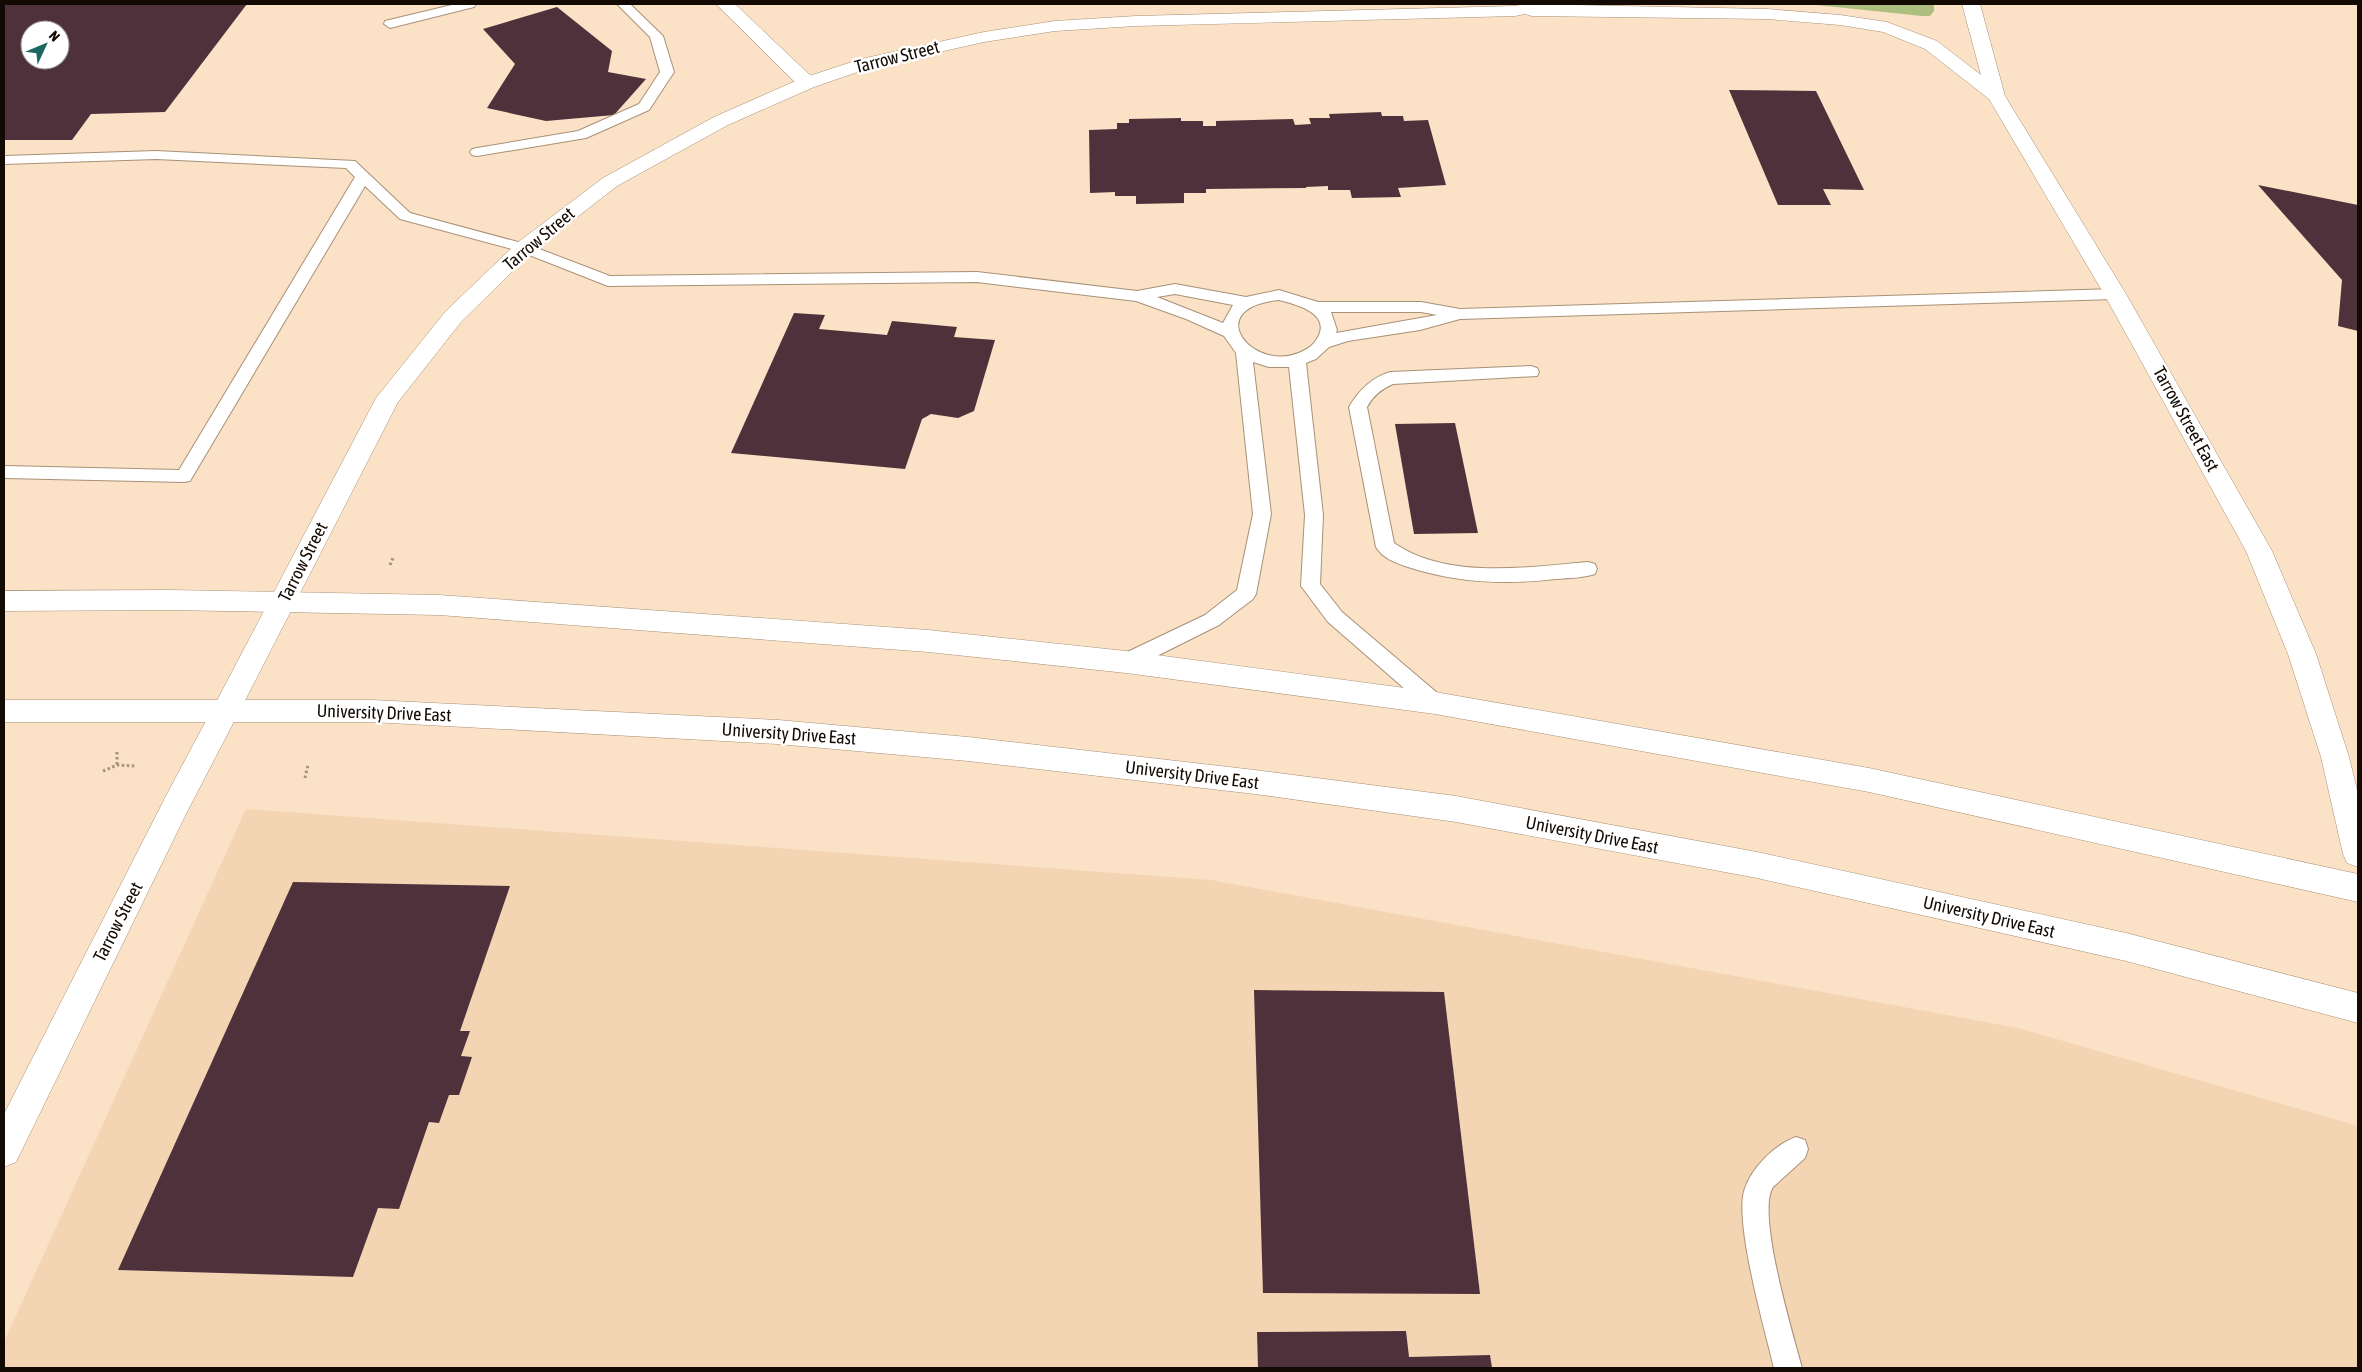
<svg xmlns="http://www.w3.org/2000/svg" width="2362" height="1372" viewBox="0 0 2362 1372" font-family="'Asap Condensed',sans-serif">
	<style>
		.built { fill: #f3d4b3 }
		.green { fill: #adbf7f }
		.building { fill: #4f313c; fill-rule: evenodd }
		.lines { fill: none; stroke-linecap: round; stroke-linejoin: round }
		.service-casing { stroke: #a89177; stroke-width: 2 }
		.minor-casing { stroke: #a89177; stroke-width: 1 }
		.tertiary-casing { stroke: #a89177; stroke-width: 1 }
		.secondary-casing { stroke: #a89177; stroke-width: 1 }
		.primary-casing { stroke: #a89177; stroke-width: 1 }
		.path { stroke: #a5927d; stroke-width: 3; stroke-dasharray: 2.5 2.5; stroke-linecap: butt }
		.service { fill: #fff; fill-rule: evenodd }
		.minor { fill: #fff; fill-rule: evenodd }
		.tertiary { fill: #fff; fill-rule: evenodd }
		.secondary { fill: #fff; fill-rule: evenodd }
		.primary { fill: #fff; fill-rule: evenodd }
		.labels { text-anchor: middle; stroke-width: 5; stroke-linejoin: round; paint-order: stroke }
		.street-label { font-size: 18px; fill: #120a03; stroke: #fff }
	</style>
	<rect width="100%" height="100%" fill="#fbe1c5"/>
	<polygon class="built" points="246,809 1211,880 2018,1028 2358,1126 2358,1368 4,1368 4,1342"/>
	<polygon class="green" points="1807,4 1934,4 1934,11 1930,16 1922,16"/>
	<g class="building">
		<path d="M4,4H247L165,112L91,114L72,140H4ZM30,30H60V60H30Z"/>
		<polygon points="557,7 612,51 608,72 646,79 614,115 546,121 487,108 515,64 483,29"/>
		<polygon points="1729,90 1816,91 1864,190 1823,189 1831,205 1778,205"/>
		<polygon points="1381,112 1382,116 1403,116 1404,121 1428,120 1446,185 1398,188 1401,197 1352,198 1350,190 1328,190 1328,186 1306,187 1306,188 1206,189 1206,193 1184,193 1184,203 1136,204 1136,196 1115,196 1115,192 1090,193 1089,130 1117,129 1117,123 1129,123 1129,119 1181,118 1181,121 1203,121 1203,126 1216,126 1216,121 1293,119 1295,125 1311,124 1309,118 1330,118 1329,114"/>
		<polygon points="2258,185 2358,205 2358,331 2338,326 2342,280"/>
		<polygon points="794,313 825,315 819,329 887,335 892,321 957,327 954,337 995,340 974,411 958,418 931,414 922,419 905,469 731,453"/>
		<polygon points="1455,423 1478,533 1414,534 1395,424"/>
		<polygon points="293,882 510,886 460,1031 470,1031 461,1056 472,1057 459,1095 449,1095 439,1123 429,1122 399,1209 378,1208 353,1277 118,1270"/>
		<polygon points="1254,990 1444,992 1480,1294 1263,1293"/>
		<polygon points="1406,1331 1409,1357 1490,1355 1492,1368 1258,1368 1257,1332"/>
	</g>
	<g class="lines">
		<defs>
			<g id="service">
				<polygon points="456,4 476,4 474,7 390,28 384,24 385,21"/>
				<polygon points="617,4 630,4 663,36 674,72 649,110 586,138 477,156 472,155 470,152 472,149 477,148 578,131 639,104 660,72 650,37"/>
				<path d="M156,151L355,161L410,213L529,245L610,276L977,272L1137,291L1175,284L1246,297L1279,290L1318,302H1421L1460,309L2115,289L2121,290L2123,294L2121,298L2115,299L1460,319L1420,330L1348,341L1329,347L1316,359L1306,363L1323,515L1320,584L1342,612L1442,697L1445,703L1442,709L1435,711L1428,709L1328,622L1301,586L1305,515L1289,367H1269L1253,362L1271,514L1256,594L1253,599L1219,625L1133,668L1126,670L1119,668L1116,662L1119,656L1205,615L1237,590L1253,514L1236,353L1224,336L1186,319L1136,301L977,282L608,286L519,251L400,219L365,186L190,481L184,482L4,478V466L179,470L355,177L346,168L156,159L4,164V156ZM1175,294L1233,305L1223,323L1157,297ZM1279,300C1294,304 1329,312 1319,335C1316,342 1310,348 1303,351C1255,376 1198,308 1279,300ZM1331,312H1421L1437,315L1336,333L1337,330Z"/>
				<path d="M1531,366L1537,368L1539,372L1537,376L1393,384C1381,389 1373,396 1367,407L1394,543C1447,580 1528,567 1588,562L1595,564L1597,569L1595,574C1583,578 1569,578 1556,579C1505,585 1457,583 1408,567C1396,563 1382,558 1376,547L1349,407C1359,390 1371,378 1390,372Z"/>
				<path d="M1796,1137L1805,1140L1808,1149L1805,1158L1773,1187C1756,1213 1793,1334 1802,1368H1774C1765,1330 1735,1226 1744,1191C1751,1168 1774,1145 1796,1137Z"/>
			</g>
			<polygon id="minor" points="716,4 735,4 814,79 816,83 814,87 800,87"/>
			<polygon id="tertiary" points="226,699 236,702 240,710 187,812 16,1162 4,1167 4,1114 167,794 216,702"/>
			<polygon id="secondary" points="1525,4 1767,9 1840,15 1887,22 1937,41 1981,75 1962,4 1980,4 2005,96 2126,294 2272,551 2316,654 2349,757 2358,794 2358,867 2347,863 2343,854 2321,757 2288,654 2246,551 2104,294 1989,99 1925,49 1883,32 1840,25 1767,19 1532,16 1525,14 1515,16 1136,26 1055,31 984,42 872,67 814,87 728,125 617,186 531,253 461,322 398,402 236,718 226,721 216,718 212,710 376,398 445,312 517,243 603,178 714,117 800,79 861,59 984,32 1055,21 1136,16 1515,6"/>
			<g id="primary">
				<polygon points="168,590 439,595 928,630 1126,651 1435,692 1869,768 2358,874 2358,902 1869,792 1435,714 1126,673 928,652 439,615 168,610 4,611 4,591"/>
				<polygon points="4,700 372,700 778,720 968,737 1255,770 1456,796 1757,852 2126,933 2358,993 2358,1023 2126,961 1757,878 1456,822 1255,794 968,761 778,744 372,722 4,722"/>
			</g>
		</defs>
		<use href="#service" class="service-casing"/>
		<use href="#minor" class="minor-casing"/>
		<use href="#tertiary" class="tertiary-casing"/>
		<use href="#secondary" class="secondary-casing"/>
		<use href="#primary" class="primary-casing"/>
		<g class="path">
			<polyline points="390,565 393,558"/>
			<polyline points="117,752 117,765"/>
			<polyline points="103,771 117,765 135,766"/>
			<polyline points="305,778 308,765"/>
		</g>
		<use href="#service" class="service"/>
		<use href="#minor" class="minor"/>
		<use href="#tertiary" class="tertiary"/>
		<use href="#secondary" class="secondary"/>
		<use href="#primary" class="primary"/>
	</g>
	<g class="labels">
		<g class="street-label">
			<text transform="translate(897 57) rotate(-14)" y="6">Tarrow Street</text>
			<text transform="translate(539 239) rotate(-40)" y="6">Tarrow Street</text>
			<text transform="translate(2186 419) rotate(61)" y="6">Tarrow Street East</text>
			<text transform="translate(303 562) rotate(-63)" y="6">Tarrow Street</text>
			<text transform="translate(384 713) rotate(2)" y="6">University Drive East</text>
			<text transform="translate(789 734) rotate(4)" y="6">University Drive East</text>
			<text transform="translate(1192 775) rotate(7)" y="6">University Drive East</text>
			<text transform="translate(1592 835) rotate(11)" y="6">University Drive East</text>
			<text transform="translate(1989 917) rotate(13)" y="6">University Drive East</text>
			<text transform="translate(118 922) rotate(-63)" y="6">Tarrow Street</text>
		</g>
	</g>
	<rect width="2362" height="1372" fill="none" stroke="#120a03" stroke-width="10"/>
	<g transform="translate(45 45) rotate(46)"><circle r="24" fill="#ffffff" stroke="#a09d9a"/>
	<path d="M0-4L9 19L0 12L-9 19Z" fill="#1b6762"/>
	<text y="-8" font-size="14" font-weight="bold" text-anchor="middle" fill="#120a03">N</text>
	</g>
</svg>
